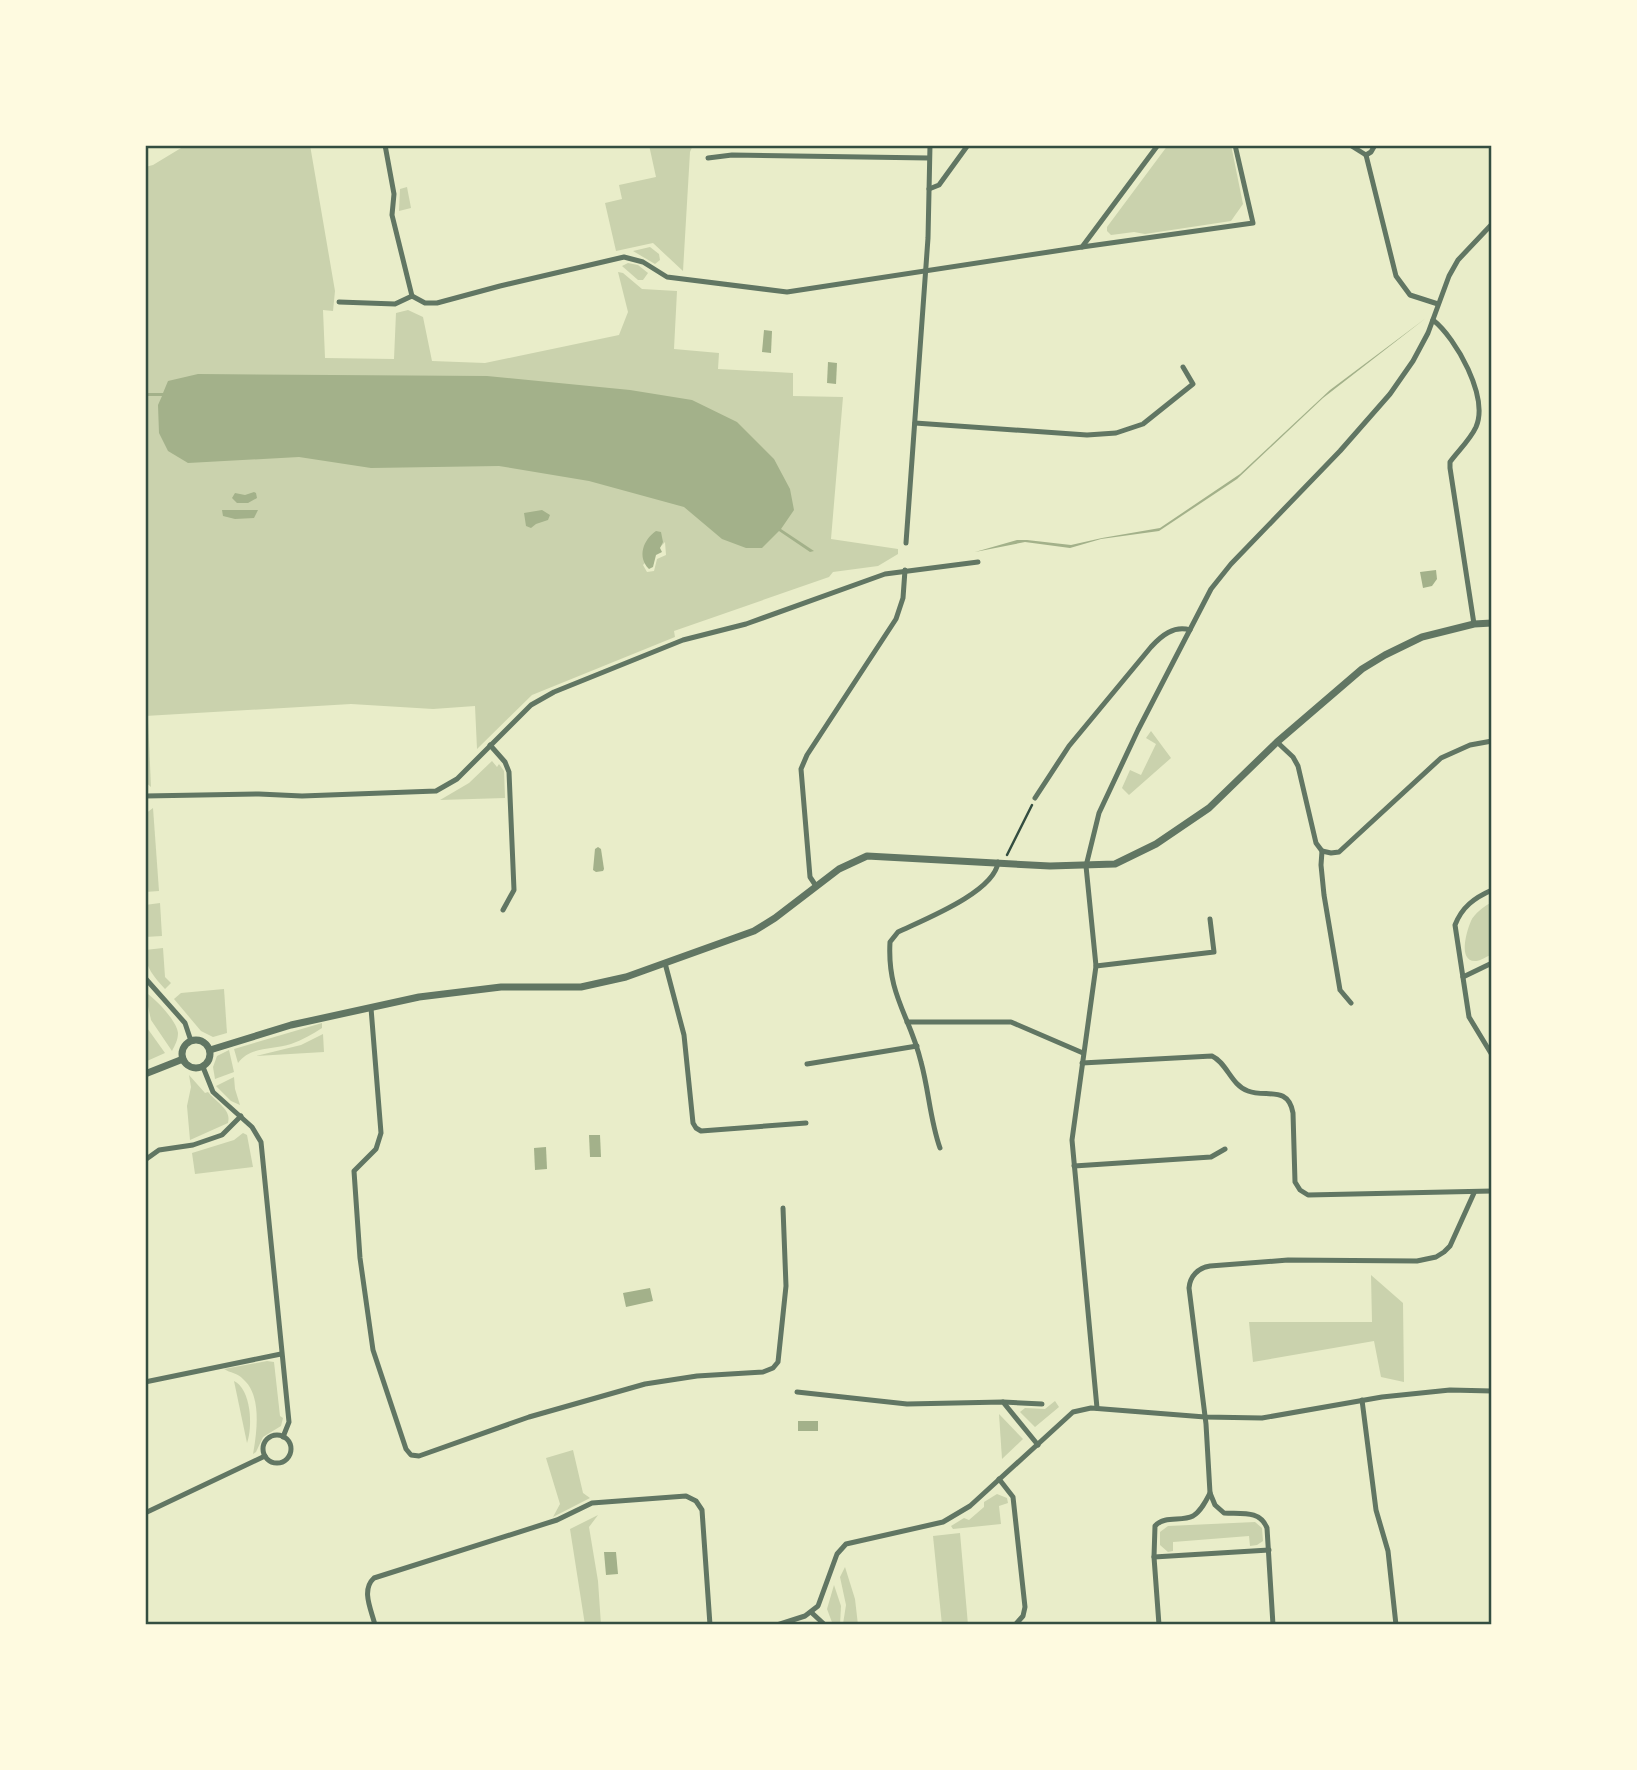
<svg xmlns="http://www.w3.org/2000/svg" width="1637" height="1770" viewBox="0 0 1637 1770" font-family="'Varela Round',sans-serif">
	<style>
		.green { fill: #cad2ad; fill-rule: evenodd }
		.water { fill: #a3b18a }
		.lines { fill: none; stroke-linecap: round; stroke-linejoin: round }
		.path { stroke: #344e41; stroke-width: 2.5 }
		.minor { stroke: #617663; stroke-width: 5 }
		.tertiary { stroke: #617663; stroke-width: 7 }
		.neatline { fill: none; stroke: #344e41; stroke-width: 2.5 }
	</style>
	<rect width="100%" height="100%" fill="#e9edc9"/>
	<g class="green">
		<path d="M186,145H310L335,291L333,311L323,310L325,358L394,359L396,313L408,310L423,317L432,361L485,363L619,335L628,312L618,272L623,273L642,289L677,291L674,349L719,353L718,369L793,373V396L843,397L831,539L898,549V554L878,566L833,572L829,577L674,631L675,637L532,695L477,749L475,706L433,709L351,704L145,716V167L153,165ZM665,542L666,555L657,559L654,571L647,572L643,565Z"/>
		<polygon points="649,145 693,145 690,152 683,271 653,243 616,251 605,203 622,199 619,185 656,177"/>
		<polygon points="1168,145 1231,145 1243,204 1231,221 1145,234 1134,232 1111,235 1107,231 1107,227"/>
		<polygon points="407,187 411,208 399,211 400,189"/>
		<polygon points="650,247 659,254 660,260 655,264 633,251"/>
		<polygon points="628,263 638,265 648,273 643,280 638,280 622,266"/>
		<polygon points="145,718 148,718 151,787 145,782"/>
		<polygon points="1151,731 1171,758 1129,795 1122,788 1130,770 1141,775 1156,744 1146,738"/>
		<polygon points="492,761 497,767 499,764 504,771 505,798 440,800 469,783"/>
		<polygon points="153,808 159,891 145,892 145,814"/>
		<path d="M1492,902V954C1488,956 1480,961 1476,961C1457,962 1467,930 1471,921C1474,914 1484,906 1492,902Z"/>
		<polygon points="160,903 162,936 145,937 145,905"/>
		<path d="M163,948L165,977L171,983L165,989C154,977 145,967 145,950Z"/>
		<polygon points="224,989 227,1033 213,1037 201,1031 174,999 181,993"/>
		<path d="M145,992C155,998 177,1021 178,1033C178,1040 175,1045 172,1051L151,1020Z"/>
		<path d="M322,1023V1028C313,1034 302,1040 291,1044C273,1050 250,1046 238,1063L234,1049Z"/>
		<polygon points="145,1025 165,1053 147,1061 145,1056"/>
		<polygon points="323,1034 324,1052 256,1056 301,1045"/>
		<polygon points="229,1050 234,1072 215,1079 213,1067 217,1056"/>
		<path d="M189,1075L205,1093L208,1092C216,1102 232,1110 228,1123L190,1140L187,1106L191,1087Z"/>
		<polygon points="234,1077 235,1089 240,1105 231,1101 216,1086"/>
		<polygon points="243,1133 247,1135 253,1167 195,1174 192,1153 234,1140"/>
		<polygon points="1371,1275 1403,1303 1404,1382 1381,1377 1374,1341 1253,1362 1249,1322 1372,1322"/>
		<path d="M267,1361L274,1362L280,1416L283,1418L281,1426L263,1437L256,1452L253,1454C257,1432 262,1395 243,1379C238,1373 230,1373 224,1369Z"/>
		<path d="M234,1381C251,1389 253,1426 247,1443Z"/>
		<polygon points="1055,1401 1059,1407 1035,1427 1020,1412 1025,1408 1045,1409"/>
		<polygon points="999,1414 1023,1439 1002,1459"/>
		<polygon points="573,1450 583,1493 590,1498 553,1517 560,1504 546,1458"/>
		<polygon points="997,1494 1007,1498 1008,1503 999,1506 1001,1524 953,1529 951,1526 964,1518 969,1520 984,1507 984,1502"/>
		<polygon points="598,1515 589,1527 598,1581 601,1625 585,1625 570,1529"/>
		<polygon points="1255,1522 1262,1528 1263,1541 1257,1545 1250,1546 1249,1536 1173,1542 1173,1551 1168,1552 1160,1545 1160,1532 1168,1526"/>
		<polygon points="960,1533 968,1625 942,1625 933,1536"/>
		<polygon points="845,1567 855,1599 858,1625 843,1624 846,1605 840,1577"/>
		<polygon points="834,1585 841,1606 840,1625 833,1625 827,1609"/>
	</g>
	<g class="water">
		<polygon points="1426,318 1323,398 1237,479 1159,531 1101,539 1070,548 1025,542 975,552 1017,540 1027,540 1071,545 1102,538 1160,528 1240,474 1330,390"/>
		<polygon points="764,330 772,331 771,353 762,352"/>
		<polygon points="828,362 837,363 836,384 827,383"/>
		<polygon points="198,374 487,376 630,390 692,400 737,422 774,459 790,489 794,510 781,529 814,551 810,552 779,531 762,548 746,548 722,539 684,507 589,481 499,466 371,468 299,457 188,463 168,451 159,433 158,405 162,396 145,396 145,393 163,393 168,381"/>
		<polygon points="254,492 256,493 257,498 248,503 237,503 232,498 235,493 245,495"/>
		<polygon points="222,510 258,510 254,518 235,519 223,516"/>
		<polygon points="542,510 550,515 548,520 536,524 531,528 526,526 524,513"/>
		<path d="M656,531L661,532L663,542L660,548L662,552L656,555L653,567L649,569C637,557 643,540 656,531Z"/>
		<polygon points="1436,570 1437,579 1432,586 1423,588 1420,572"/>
		<polygon points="598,847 601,849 604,869 603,871 596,872 593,870 595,849"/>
		<polygon points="589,1135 600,1135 601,1157 590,1157"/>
		<polygon points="546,1147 547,1169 535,1170 534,1148"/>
		<polygon points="650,1288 653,1301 626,1307 623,1293"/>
		<rect x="798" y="1421" width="20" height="10"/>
		<polygon points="616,1552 618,1574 606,1575 604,1552"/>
	</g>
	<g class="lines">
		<polyline class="path" points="1007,855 1032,805"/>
		<g class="minor">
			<polyline points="385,145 394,194 392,215 412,296"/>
			<polyline points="1350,145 1366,155"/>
			<polyline points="1366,155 1396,276 1410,295 1438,304"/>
			<polyline points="1366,155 1371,152 1375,145"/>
			<polyline points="708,158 732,155 929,158"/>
			<polyline points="929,189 939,185 968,145"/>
			<polyline points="1082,247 1253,223 1235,145"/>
			<polyline points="339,302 395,304 412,296 425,303 437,303 500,286 624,257 643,262 667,277 787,292 1082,247 1158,145"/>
			<path d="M1433,320C1456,338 1489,397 1476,427C1470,440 1458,451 1450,462V468L1474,624"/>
			<polyline points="915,423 1087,435 1116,433 1143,424 1193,384 1183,367"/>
			<polyline points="906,543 928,238 930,145"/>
			<polyline points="1277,742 1293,757 1298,766 1316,843 1322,851 1321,865 1324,895 1340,990 1351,1003"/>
			<polyline points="490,745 505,762 509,772 514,890 503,910"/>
			<polyline points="145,796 259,794 302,796 436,791 457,779 531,705 554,692 683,640 746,624 885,574 978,562"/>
			<path d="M1035,798L1069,746L1151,647C1161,636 1174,625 1190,630"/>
			<polyline points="1322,851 1331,853 1339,852 1441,758 1470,745 1492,741"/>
			<polyline points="816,886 810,877 801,769 807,755 896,619 903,598 905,570"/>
			<path d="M1492,890C1474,898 1462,907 1455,925L1469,1017L1492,1055"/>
			<polyline points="665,963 684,1035 693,1123 696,1128 701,1131 806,1123"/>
			<polyline points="1096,966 1214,952 1210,919"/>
			<polyline points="1463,977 1492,963"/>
			<polyline points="145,978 185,1023 191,1041"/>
			<polyline points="371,1008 381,1133 376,1149 354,1171 360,1258 373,1350 406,1449 411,1455 419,1456 529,1417 645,1384 697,1376 763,1372 773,1368 778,1362 786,1286 783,1208"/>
			<polyline points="907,1022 1011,1022 1083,1053"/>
			<path d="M1082,1063L1212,1056C1227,1063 1231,1085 1248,1091C1266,1098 1288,1085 1293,1113L1295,1182L1300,1190L1308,1195L1492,1191"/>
			<polyline points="807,1064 917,1046"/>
			<polyline points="203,1067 213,1092 252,1127 261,1142 289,1422 283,1437"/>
			<path d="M940,1148C930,1120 929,1091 921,1062C910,1016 887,995 890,942L898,932C923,920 995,892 998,862"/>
			<polyline points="145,1160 159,1150 193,1145 222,1135 241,1116"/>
			<polyline points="1074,1166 1211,1157 1225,1149"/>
			<polyline points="145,1382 281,1354"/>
			<polyline points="797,1392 907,1404 1003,1402 1038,1445"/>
			<polyline points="1362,1400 1376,1510 1388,1551 1396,1625"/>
			<polyline points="1003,1402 1042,1404"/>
			<polyline points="1097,1408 1072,1140 1096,966 1086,866 1099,813 1138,730 1211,589 1231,564 1340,451 1390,394 1413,361 1428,333 1449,276 1458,260 1492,224"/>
			<circle cx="277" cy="1449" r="14"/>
			<polyline points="999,1479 1013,1497 1025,1607 1023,1616 1015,1625"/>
			<polyline points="145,1513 265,1456"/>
			<polyline points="1154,1557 1269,1550"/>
			<polyline points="812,1613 825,1625"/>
			<path d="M375,1625C371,1609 361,1590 374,1578L557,1520L592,1503L686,1496L696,1501L702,1510L710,1625"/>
			<polyline points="777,1625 805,1616 818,1606 837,1554 846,1544 943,1522 970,1506 1073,1412 1091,1408 1205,1417 1262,1418 1382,1397 1450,1390 1492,1391"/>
			<path d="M1159,1625L1154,1557L1155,1526C1165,1515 1181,1522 1193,1516C1201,1511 1206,1501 1210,1493"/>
			<path d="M1273,1625L1267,1528C1260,1510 1242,1514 1224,1513L1215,1505L1210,1493L1206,1424L1189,1288C1190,1276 1198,1268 1210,1266L1288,1260L1417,1261L1436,1257L1444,1252L1450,1246L1474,1193"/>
		</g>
		<g class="tertiary">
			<circle cx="196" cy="1054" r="14"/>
			<polyline points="210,1050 291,1025 419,997 501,987 581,987 626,977 754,931 775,918 839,869 867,856 1050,866 1115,864 1156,844 1209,808 1277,742 1362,669 1385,655 1422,637 1474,624 1492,623"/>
			<polyline points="145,1074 183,1059"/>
		</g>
	</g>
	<rect width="1637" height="1770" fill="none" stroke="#fefae0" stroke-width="294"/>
	<rect x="147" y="147" width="1343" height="1476" class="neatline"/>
</svg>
